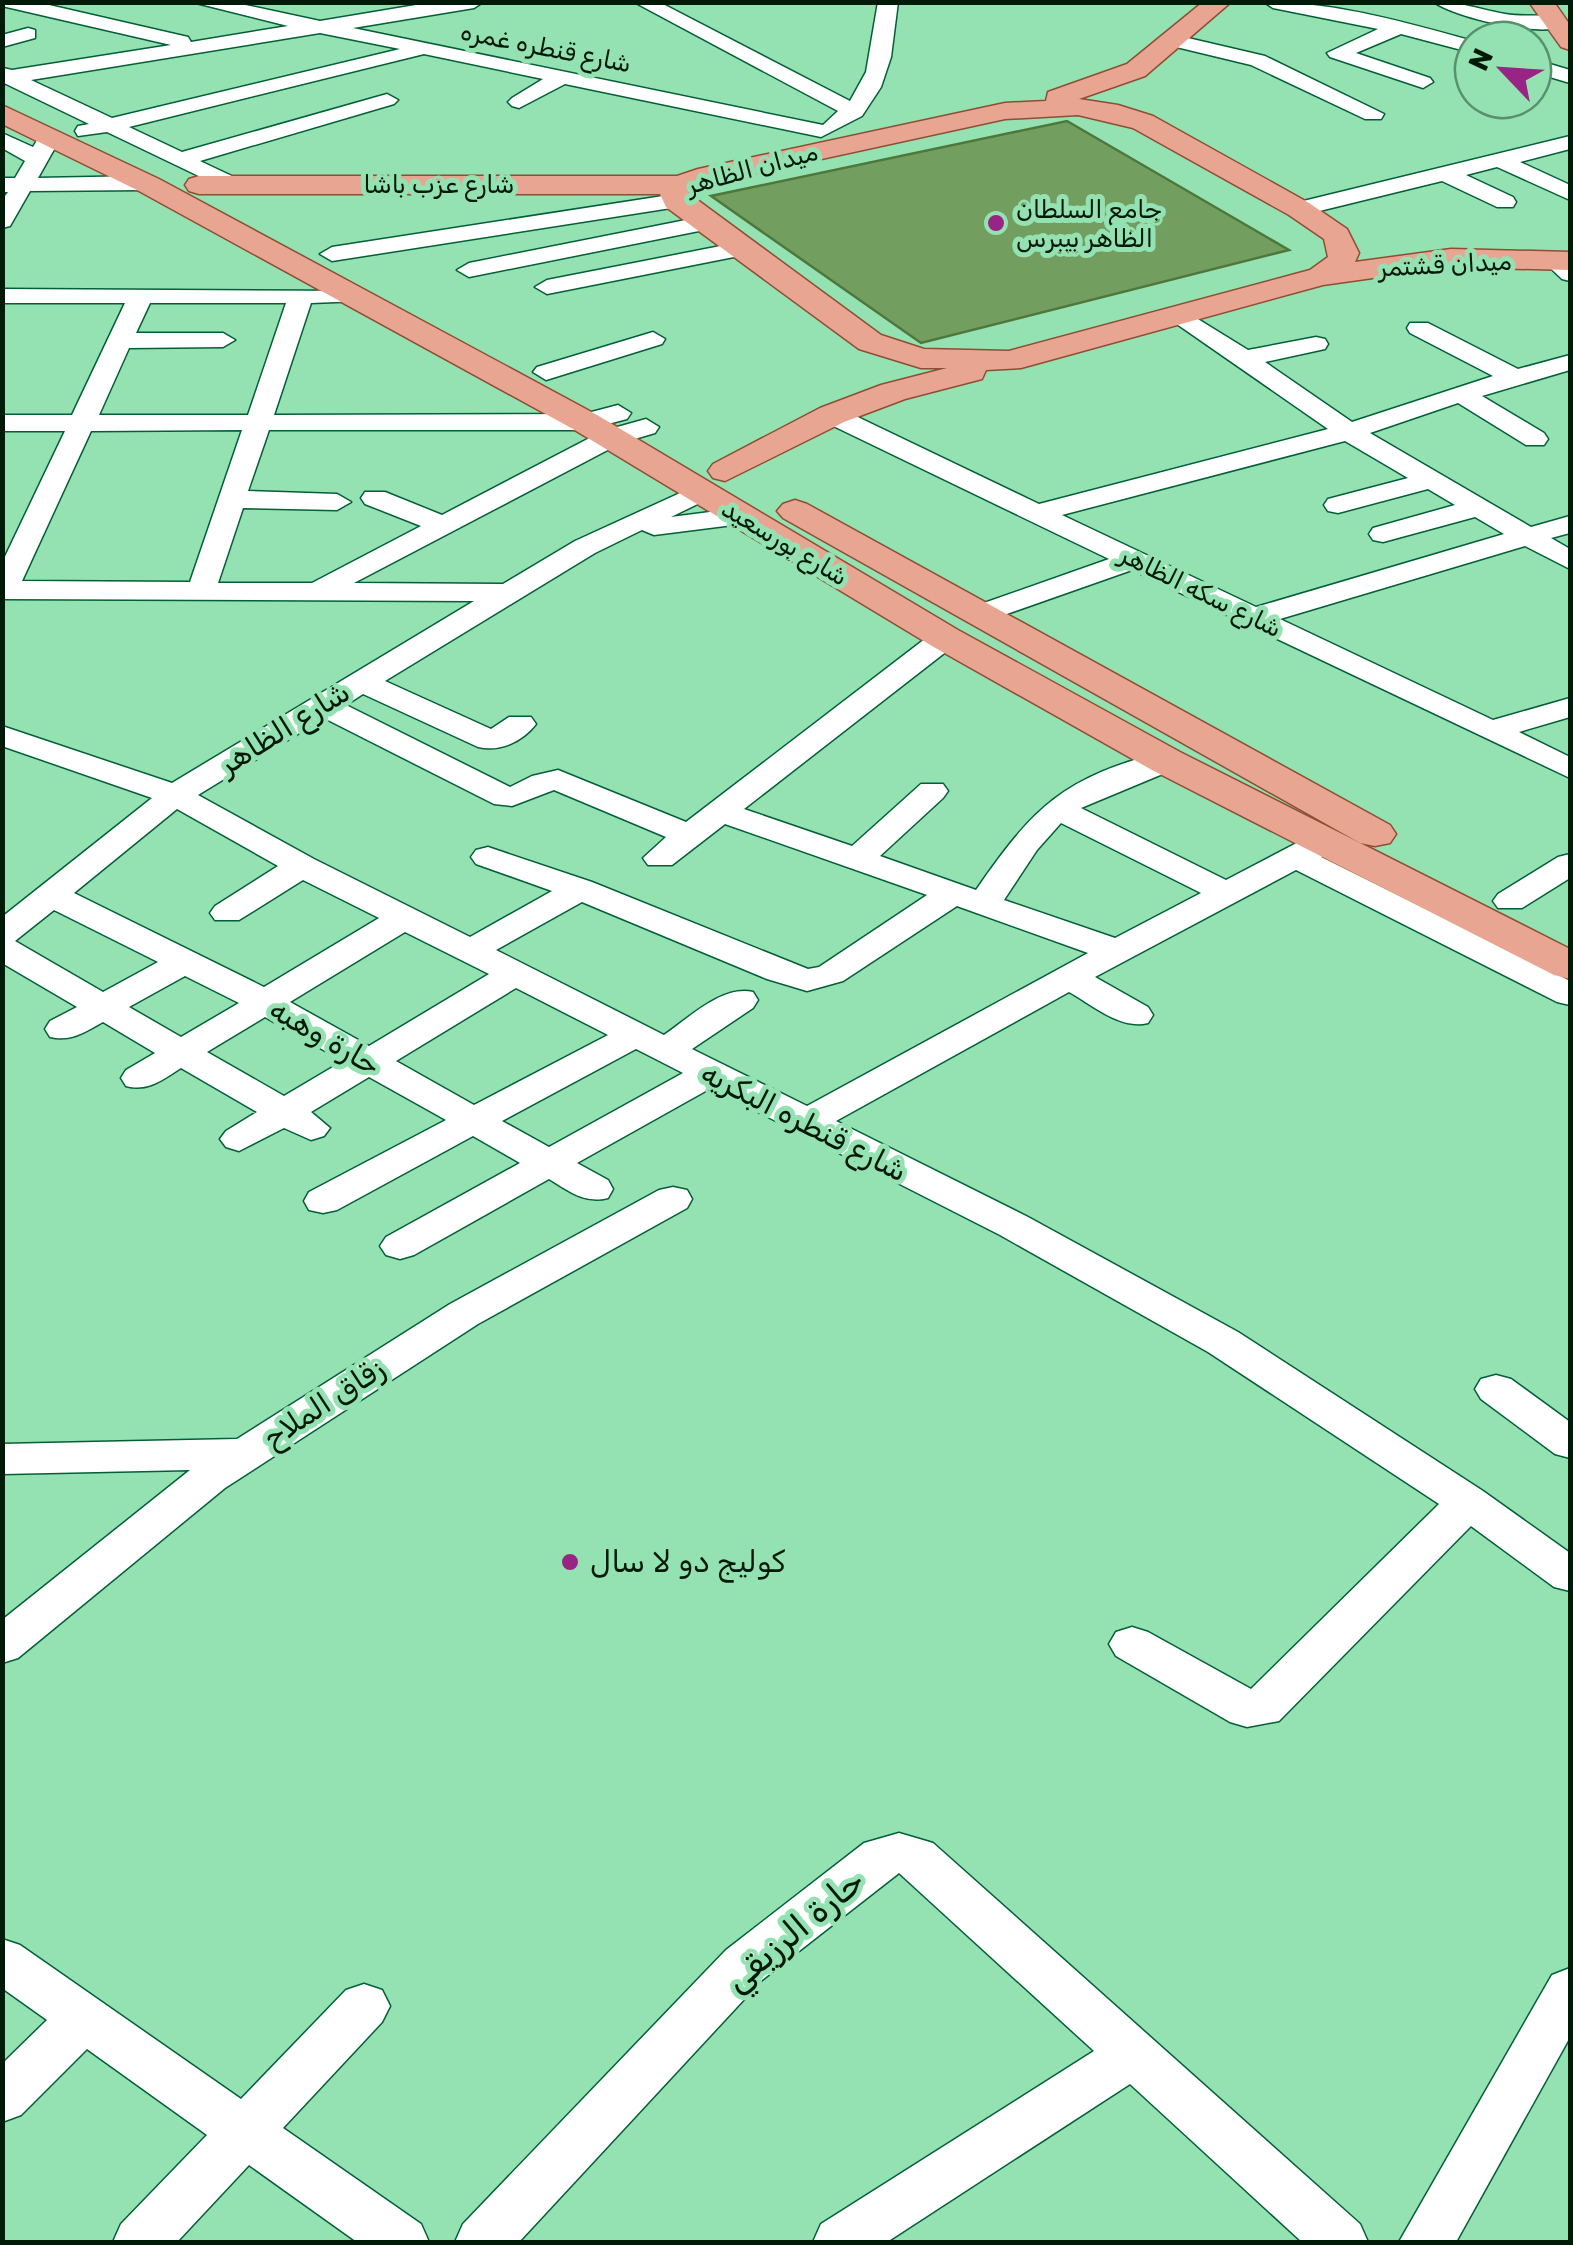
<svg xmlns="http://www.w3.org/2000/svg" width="1573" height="2245" viewBox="0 0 1573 2245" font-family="Rubik,'Noto Sans Arabic',sans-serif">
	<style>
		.building { fill: #729e5f; stroke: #4e783b; stroke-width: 2.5 }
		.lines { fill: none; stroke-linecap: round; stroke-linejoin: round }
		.minor-casing { stroke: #035f37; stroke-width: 3 }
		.major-casing { stroke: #8d4e33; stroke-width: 3 }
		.minor { fill: #fff; fill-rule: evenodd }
		.major { fill: #e8a692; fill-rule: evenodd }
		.poi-dot { fill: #982583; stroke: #94e1b2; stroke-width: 4 }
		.labels { text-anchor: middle; stroke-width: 10; stroke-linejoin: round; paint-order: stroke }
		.far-street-label { font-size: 25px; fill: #001a09; stroke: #94e1b2 }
		.far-poi-label { font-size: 25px; fill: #001a09; stroke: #94e1b2; text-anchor: start }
		.street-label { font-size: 30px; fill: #001a09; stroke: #94e1b2 }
		.poi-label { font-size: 30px; fill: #001a09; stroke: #94e1b2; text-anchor: start }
		.near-street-label { font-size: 35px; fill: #001a09; stroke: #94e1b2 }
	</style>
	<rect width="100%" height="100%" fill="#94e1b2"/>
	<polygon class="building" points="1067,121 1289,250 921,343 711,196"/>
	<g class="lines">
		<defs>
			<g id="minor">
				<path d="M2,2H36L188,37L191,42L288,26L192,2H232L320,21L434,2H483L474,8L353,28L823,125L838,111L634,2H659L850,101L866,72L878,2H898L891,57L881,87L862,116L821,137L565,84L519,108L512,106L508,102L512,98L543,79L424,54L129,127L182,152L387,94L398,100L394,104L200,161L238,179L241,184L238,189L230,191L107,132L78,136L75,131L78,126L89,124L2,82L3,68L12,70L171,45L2,6ZM320,33L400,49L112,118L31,80Z"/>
				<path d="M1264,2C1335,2 1404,22 1473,41V53L1401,34L1356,53L1430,78L1433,82L1423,88L1330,57L1327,53L1378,29L1273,8Z"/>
				<path d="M1434,2C1462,2 1478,9 1505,14C1524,18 1552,11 1567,24C1548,40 1453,17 1434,2Z"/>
				<polygon points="28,28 35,30 35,38 2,47 2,35"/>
				<polygon points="1175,35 1265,56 1384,114 1381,119 1365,119 1251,65 1168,45 1168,37"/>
				<polygon points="1533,59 1570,70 1570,83 1533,72"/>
				<polygon points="50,131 61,137 38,178 144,176 155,183 144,190 30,191 10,226 2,228 2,200 8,192 2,192 2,178 15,178 25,161 2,148 2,133 33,147 42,132"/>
				<polygon points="1570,136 1570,149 1520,162 1570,185 1570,200 1497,167 1466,175 1513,197 1516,202 1513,207 1497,207 1442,181 1299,216 1288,209 1291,204"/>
				<polygon points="676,194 687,201 684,206 332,261 320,254 332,247"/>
				<polygon points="706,216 718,223 714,228 469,277 457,270 469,263"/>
				<polygon points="741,242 749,244 753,249 749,254 547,294 535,287 547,280"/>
				<polygon points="1555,254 1570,262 1570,281 1562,279 1543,261"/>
				<path d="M2,289L361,291L364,296L361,301L311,303L274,415L584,414L618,405L631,413L627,419L585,430H269L248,491L337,494L351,502L337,510L243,508L218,583H312L421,526L365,504L361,498L365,492H385L442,515L603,431L646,419L659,427L655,433L621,443L354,583L503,584L575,541L702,483L716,491L712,497L671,517L741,508L751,510L755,516L751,522L741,524L654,535L642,530L595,553L385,681L491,729L509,717H531L536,724C522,742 500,752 478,747L363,694L346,705L510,787L532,776L558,770L686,822L934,632H956L960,638L956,644L744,809L852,846L921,784H943L948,791L943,798L880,856L976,890C1034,806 1064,777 1166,751L1177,754L1182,761L1177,768L1081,808L1226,880L1310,836H1334L1339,843L1321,857L1570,981V1005L1557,1002L1296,870L1095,977L1148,1007L1153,1015L1148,1023C1120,1030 1093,1005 1069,992L836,1121L1028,1217L1238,1332L1483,1491L1570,1553V1591L1554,1587L1471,1526L1279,1721L1247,1727L1230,1722L1116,1656L1109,1644L1116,1632L1132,1627L1148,1632L1251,1689L1439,1504L1208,1352L1000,1235L711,1088L577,1163L608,1180L613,1189L608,1198C584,1204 569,1191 549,1179L414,1255L400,1259L386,1255L380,1246L386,1237L520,1163L473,1136L337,1210L323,1213L309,1210L304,1201L309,1192L446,1120L369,1077L311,1112L330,1128L324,1136L311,1140L284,1128L239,1151L226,1147L220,1139L226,1131L257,1112L181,1068C163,1079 149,1092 126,1086L121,1078L126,1070L155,1053L103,1022C85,1032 71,1042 50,1037L45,1029L50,1021L77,1007L2,963V917L152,798L2,746V726L172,783L474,601L2,599V563L65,431H2V415H72L125,303H2ZM150,303H286L248,415H99L129,348L223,347L235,340L223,333H136ZM242,430L190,582L22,581L91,431ZM324,718L494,804L512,806L554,790L666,837L643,858L648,865H672L725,824L927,895L819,967L808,969L592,882L488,847L476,850L471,857L476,864L552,891L470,937L314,859L198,795ZM177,809L278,866L215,906L210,913L215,920H239L303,880L379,918L264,987L74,893ZM1061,823L1201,893L1115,938L1004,900L1037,850ZM582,902L767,979L807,991L843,981L957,906L1088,953L807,1106L692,1049L753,1008L758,1000L753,992C722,985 689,1018 664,1035L496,950ZM54,910L158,962L103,992L15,941ZM405,932L489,974L369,1046L290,1002ZM185,976L239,1003L181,1037L129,1007ZM516,988L608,1035L474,1105L396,1061ZM265,1017L343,1061L284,1096L207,1052ZM636,1049L683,1073L549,1147L502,1121Z"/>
				<path d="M1180,308L1248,350L1316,337L1325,339L1328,344L1325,349L1265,362L1352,422L1493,376L1410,333L1407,328L1410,323H1428L1518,369L1570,355V370L1482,396L1544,433L1548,439L1544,445H1526L1458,403L1370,433L1531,527L1570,516V533L1551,538L1570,549V569L1525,546L1280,619L1493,720L1570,698V717L1519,732L1570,757V778L1132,570L987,621H967L962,615L967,609L1109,559L823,421L819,415L823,409H841L1039,504L1328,429L1171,320L1168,315ZM1345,441L1408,478L1328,499L1324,505L1328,511L1338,513L1428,489L1455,505L1373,528L1369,534L1373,540L1383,542L1475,517L1504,534L1256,607L1062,515Z"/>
				<polygon points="653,332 665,339 662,344 546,380 533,372 537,367"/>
				<polygon points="1570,854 1570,878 1522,908 1498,908 1493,901 1498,894 1558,857"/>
				<polygon points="673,1187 687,1190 692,1199 687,1208 478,1324 225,1488 18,1658 2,1663 2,1620 190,1470 2,1474 2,1444 237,1439 450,1304 659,1190"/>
				<polygon points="1496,1375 1511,1379 1570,1422 1570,1458 1555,1454 1481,1399 1475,1389 1481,1379"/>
				<polygon points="899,1833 933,1843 1360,2224 1368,2242 1302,2242 1130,2084 887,2242 813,2242 821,2224 1094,2051 899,1873 762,1980 519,2242 455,2242 463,2224 726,1950 864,1843"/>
				<polygon points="2,1939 20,1945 241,2099 346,1990 364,1984 382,1990 390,2006 382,2022 283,2128 421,2224 429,2242 357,2242 249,2165 177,2242 113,2242 121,2224 207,2135 87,2049 21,2115 2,2122 2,2064 47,2020 2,1988"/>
				<polygon points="1570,1968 1570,2037 1456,2242 1399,2242 1552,1975"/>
			</g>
			<g id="major">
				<path d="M1203,2H1231L1145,76L1079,99L1118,105L1153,116L1309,203L1347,229L1359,253L1355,262L1451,249L1570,252V270L1451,267L1323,285L1021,368L986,370L982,379L905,399L844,422L725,481L713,478L708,471L713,464L820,408L881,385L947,368H921L859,349L666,207L660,194H199L189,191L185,185L189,179L199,176H677L698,169L1005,103L1046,101L1048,92L1127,64ZM1078,115L1133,128L1289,215L1324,239L1328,257L1310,270L1009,351L924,349L881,335L688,193L707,184L1005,119Z"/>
				<polygon points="1529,2 1554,2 1570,25 1570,50 1561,47"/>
				<polygon points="2,105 159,179 597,415 958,630 1180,752 1570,949 1570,979 1554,975 1152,770 932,646 573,429 139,191 2,124"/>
				<polygon points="795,500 807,504 1390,825 1396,834 1390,843 1375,846 1360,843 783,518 777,511 783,504"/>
			</g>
		</defs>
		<use href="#minor" class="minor-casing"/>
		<use href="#major" class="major-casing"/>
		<use href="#minor" class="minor"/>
		<use href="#major" class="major"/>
	</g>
	<g class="poi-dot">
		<circle cx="996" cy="223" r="10"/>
		<circle cx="570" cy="1562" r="10"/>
	</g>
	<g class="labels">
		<g class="far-street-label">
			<text transform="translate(546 47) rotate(11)" y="9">شارع قنطره غمره</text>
			<text transform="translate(752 168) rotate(-15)" y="9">ميدان الظاهر</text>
			<text x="439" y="193">شارع عزب باشا</text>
			<text transform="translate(1445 264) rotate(-3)" y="9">ميدان قشتمر</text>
			<text transform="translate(785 542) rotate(31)" y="9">شارع بورسعيد</text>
			<text transform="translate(1201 591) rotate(26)" y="9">شارع سكه الظاهر</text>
		</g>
		<g class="far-poi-label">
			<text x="1016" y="218">جامع السلطان<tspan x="1016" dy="29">الظاهر بيبرس</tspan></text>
		</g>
		<g class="street-label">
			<text transform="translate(284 728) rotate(-32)" y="10">شارع الظاهر</text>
			<text transform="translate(325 1037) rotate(30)" y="10">حارة وهبه</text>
			<text transform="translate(804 1122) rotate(27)" y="10">شارع قنطره البكريه</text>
			<text transform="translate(324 1403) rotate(-33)" y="10">زقاق الملاح</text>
		</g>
		<g class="poi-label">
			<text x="590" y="1572">كوليج دو لا سال</text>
		</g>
		<g class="near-street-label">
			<text transform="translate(794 1930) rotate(-40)" y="12">حارة الرزيقي</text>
		</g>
	</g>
	<rect width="1573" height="2245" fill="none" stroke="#001a09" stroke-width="10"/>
	<g transform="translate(1503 70) rotate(295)"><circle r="48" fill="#94e1b2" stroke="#59916e" stroke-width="2.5"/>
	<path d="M0-8L18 38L0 25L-18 38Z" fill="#982583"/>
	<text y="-15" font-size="28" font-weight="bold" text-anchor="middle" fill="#001a09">N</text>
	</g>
</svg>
